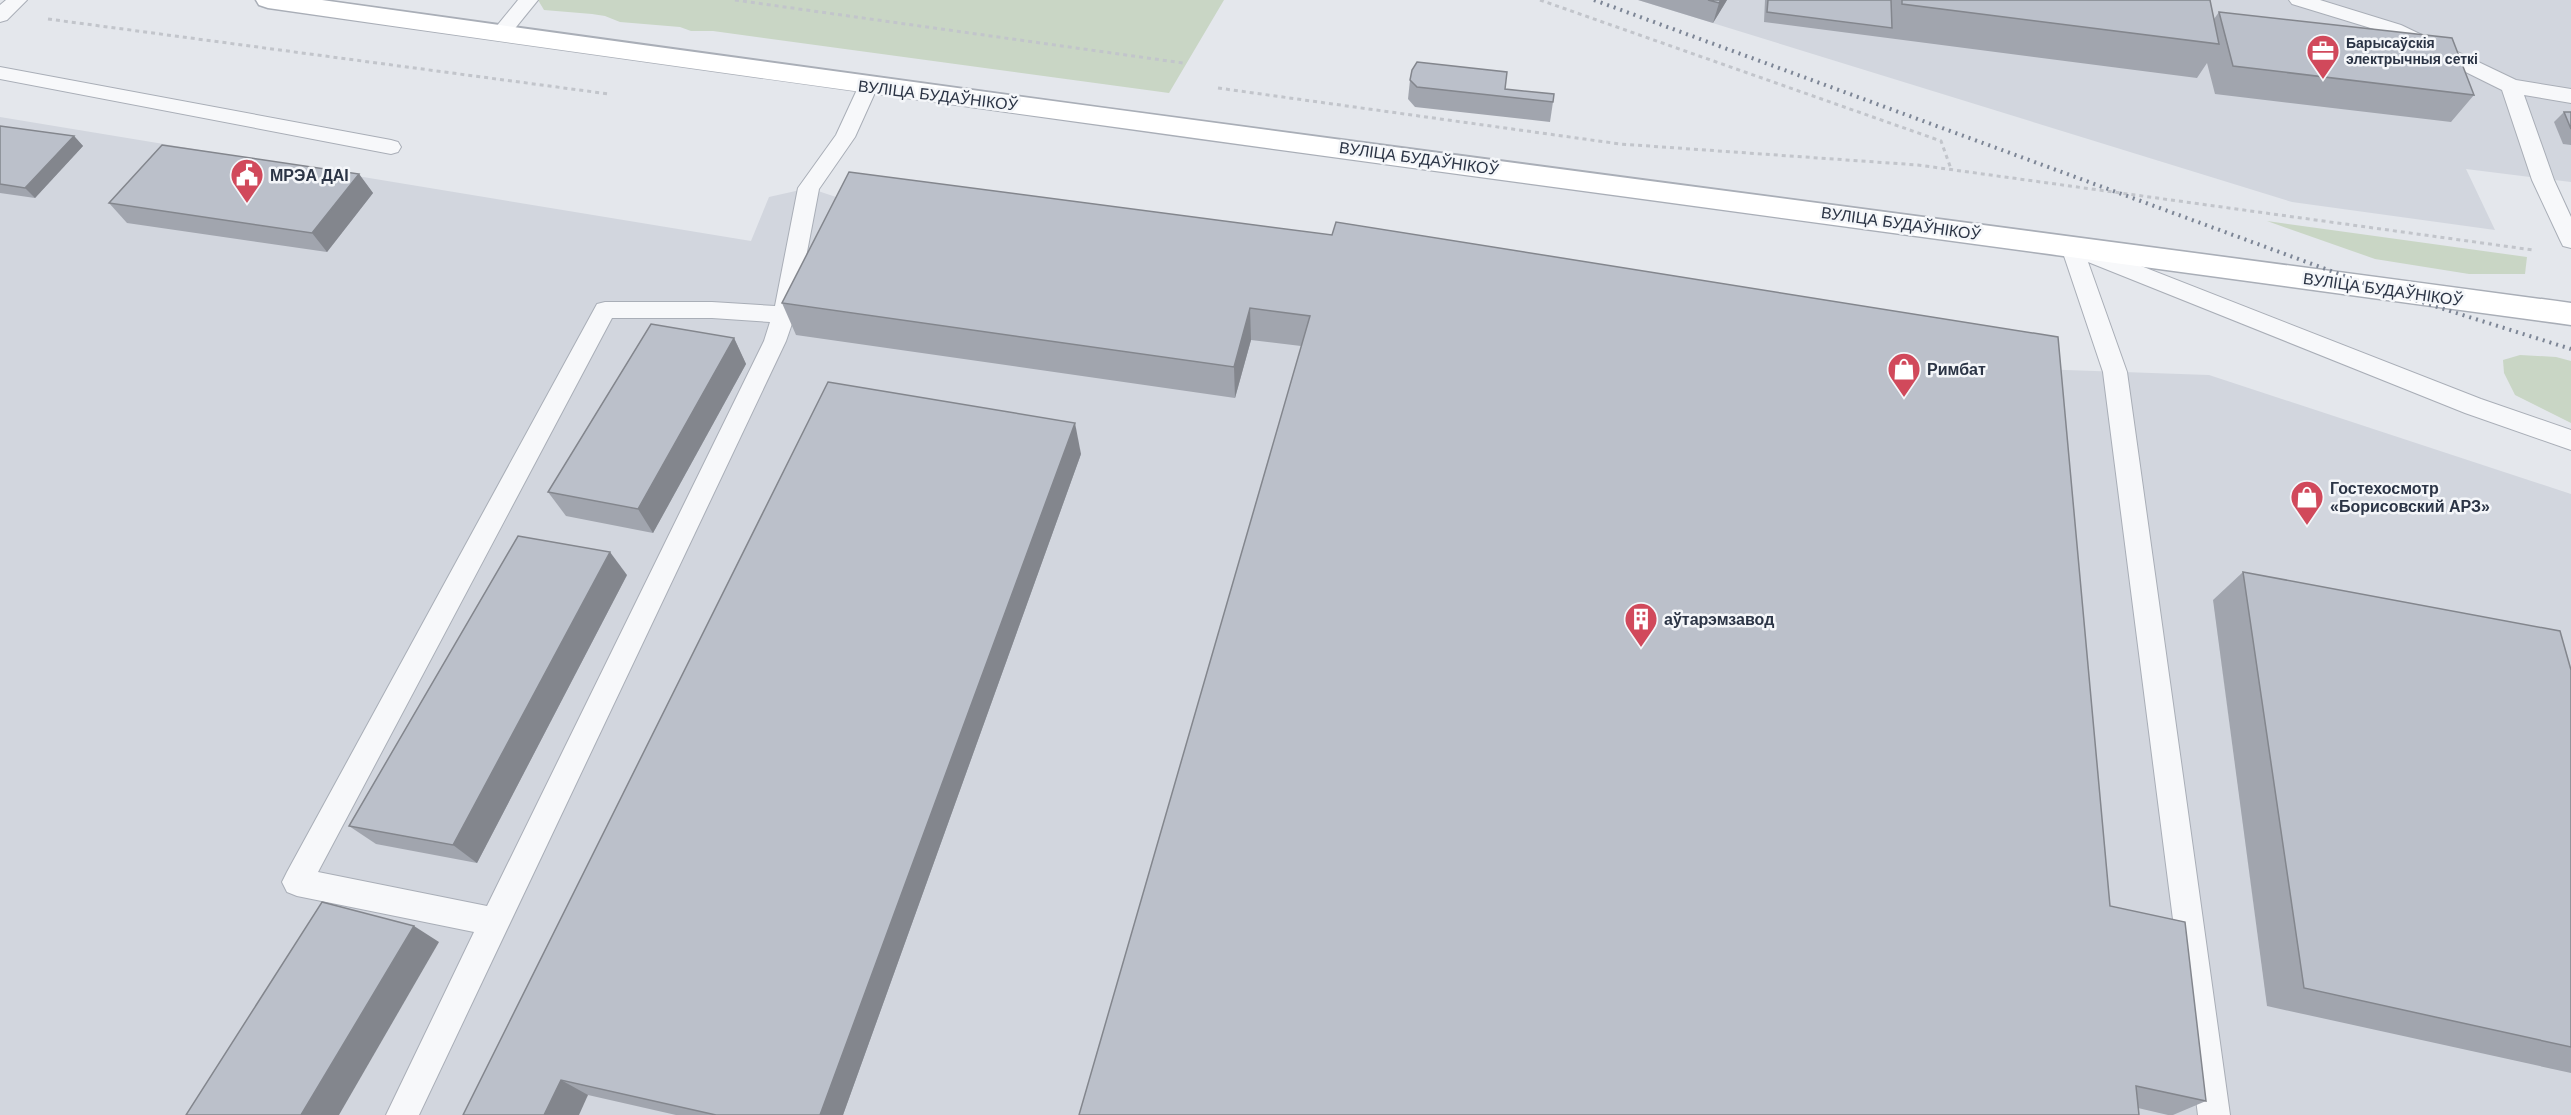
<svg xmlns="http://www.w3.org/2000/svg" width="2571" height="1115" viewBox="0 0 2571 1115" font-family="Arial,sans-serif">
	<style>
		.built { fill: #d2d6de }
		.green { fill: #c9d6c5 }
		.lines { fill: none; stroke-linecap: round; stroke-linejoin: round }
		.service-casing { stroke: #a9aeb7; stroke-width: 2 }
		.secondary-casing { stroke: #a9aeb7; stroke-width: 3 }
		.path { stroke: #c2c5cb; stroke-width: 3; stroke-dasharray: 4 4; stroke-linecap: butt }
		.service { fill: #f7f8fa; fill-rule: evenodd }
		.secondary { fill: #fff; fill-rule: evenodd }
		.rail { stroke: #7d8696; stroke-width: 4; stroke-dasharray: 2 5; stroke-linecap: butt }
		.wall { fill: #a1a5ae }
		.shaded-wall { fill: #83868d }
		.building { fill: #bbc0ca; stroke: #83868d; stroke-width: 1.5 }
		.labels { text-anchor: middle; stroke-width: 5; stroke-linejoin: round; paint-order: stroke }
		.far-poi-label { font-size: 14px; font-weight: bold; fill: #2b3445; stroke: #f4f6f9; text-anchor: start }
		.street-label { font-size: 16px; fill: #2b3445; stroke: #f4f6f9 }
		.poi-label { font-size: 16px; font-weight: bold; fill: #2b3445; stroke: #f4f6f9; text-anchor: start }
	</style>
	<rect width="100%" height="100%" fill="#e4e7ec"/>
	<g class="built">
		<polygon points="1638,0 2571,0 2571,182 2466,169 2495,230 2292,202"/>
		<polygon points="0,117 751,241 769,197 809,188 860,205 2037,369 2209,375 2571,494 2571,1115 0,1115"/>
	</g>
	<g class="green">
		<polygon points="538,0 1224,0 1169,93 713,31 691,31 680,27 620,22 605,16 592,14 544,10"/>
		<polygon points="2267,221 2527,257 2525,274 2469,274 2375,259"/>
		<polygon points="2520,355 2556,357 2571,361 2571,423 2515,395 2504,373 2503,360"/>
	</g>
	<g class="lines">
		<defs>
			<g id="service">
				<polygon points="6,0 27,0 7,20 0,22 0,5"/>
				<polygon points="518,0 538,0 508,37 501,39 494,37 491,33"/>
				<polygon points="2289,0 2320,0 2401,25 2516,80 2571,89 2571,103 2524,95 2554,180 2571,217 2571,248 2563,246 2560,240 2532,180 2502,90 2387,33 2292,4"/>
				<polygon points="0,67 391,140 398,142 401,147 398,152 391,154 0,79"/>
				<path d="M868,79L875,81L878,86L855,137L819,189L795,315L786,341L419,1115H386L474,932L297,896L287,892L282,882L287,872L597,304L605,302H712L775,306L798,188L836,135L861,81ZM612,318H712L770,322L764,341L487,906L318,872Z"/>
				<polygon points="2072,239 2481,399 2571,430 2571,450 2465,413 2088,262 2127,372 2230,1115 2198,1115 2103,372 2061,247 2064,241"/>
			</g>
			<path id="secondary" d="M256,0H322C1071,106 1821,203 2571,303V325C1803,220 1035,119 268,8L259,5Z"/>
		</defs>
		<use href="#service" class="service-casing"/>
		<use href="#secondary" class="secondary-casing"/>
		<g class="path">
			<polyline points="735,0 1183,63"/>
			<polyline points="1540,0 1941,141 1951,169"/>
			<polyline points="48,19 609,94"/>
			<polyline points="1218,88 1620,144 1918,165 2533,250"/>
		</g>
		<use href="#service" class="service"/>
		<use href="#secondary" class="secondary"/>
		<polyline class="rail" points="1594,0 2380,289 2571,349"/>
	</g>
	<g class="wall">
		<polygon points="1638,0 1727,0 1713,23"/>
		<polygon points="1765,0 2210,0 2214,19 2219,12 2474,95 2451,122 2215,94 2207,63 2197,78 1764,22"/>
		<polygon points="1410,80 1505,89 1553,102 1550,122 1415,107 1408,99"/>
		<polygon points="2564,112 2571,112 2571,145 2563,144 2554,122"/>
		<polygon points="0,126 74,136 83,146 35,198 0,193"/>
		<polygon points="359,174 373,193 327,252 127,223 109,203"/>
		<polygon points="1332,235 2110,906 2206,1101 2173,1115 2168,1115 2138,1108 1301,346 1251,340 1235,398 796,335 782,303"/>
		<polygon points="734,338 746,364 653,533 566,516 548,492"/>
		<polygon points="1081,454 843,1115 676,1115 588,1095 463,1115"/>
		<polygon points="2243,572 2571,670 2571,1073 2267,1006 2213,600"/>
		<polygon points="627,575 477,863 376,844 349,826"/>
	</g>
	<g class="shaded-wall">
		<polygon points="1721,0 1727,0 1713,23 1719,3"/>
		<polygon points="74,136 83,146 35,198 25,188"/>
		<polygon points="359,174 373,193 327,252 312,233"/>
		<polygon points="1250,308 1251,340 1235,398 1234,367"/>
		<polygon points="734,338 746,364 653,533 638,509"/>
		<polygon points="1075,423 1081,454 843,1115 820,1115"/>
		<polygon points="610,552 627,575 477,863 453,845"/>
		<polygon points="414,926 439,942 339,1115 301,1115"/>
		<polygon points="561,1080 588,1095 579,1115 544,1115"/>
	</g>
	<g class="building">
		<polygon points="1708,0 1721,0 1719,3"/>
		<polygon points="1768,0 1891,0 1892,28 1767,12"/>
		<polygon points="1902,0 2210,0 2219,44 1902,4"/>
		<polygon points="2219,12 2452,38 2474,95 2233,66"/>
		<polygon points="1417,62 1507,72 1505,89 1554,94 1553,102 1417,87 1410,80 1412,70"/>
		<polygon points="2564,112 2571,112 2571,129"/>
		<polygon points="0,126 74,136 25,188 0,184"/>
		<polygon points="162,145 359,174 312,233 109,203"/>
		<polygon points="849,172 1332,235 1336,222 2058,337 2110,906 2185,922 2206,1101 2136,1086 2139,1115 1079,1115 1310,316 1250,308 1234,367 782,303"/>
		<polygon points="651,324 734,338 638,509 548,492"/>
		<polygon points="828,382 1075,423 820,1115 716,1115 561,1080 544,1115 463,1115"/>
		<polygon points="518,536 610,552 453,845 349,826"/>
		<polygon points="2243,572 2560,631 2571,670 2571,1047 2304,988"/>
		<polygon points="322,902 414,926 301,1115 186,1115"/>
	</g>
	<defs>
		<symbol id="office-pin" viewBox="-11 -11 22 30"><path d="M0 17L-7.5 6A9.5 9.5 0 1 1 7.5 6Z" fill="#d1495b" stroke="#f4f6f9"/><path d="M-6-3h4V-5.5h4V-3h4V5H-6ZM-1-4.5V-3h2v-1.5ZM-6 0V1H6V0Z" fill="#fff"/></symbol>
		<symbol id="civic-pin" viewBox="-11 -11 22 30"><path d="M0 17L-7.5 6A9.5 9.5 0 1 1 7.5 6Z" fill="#d1495b" stroke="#f4f6f9"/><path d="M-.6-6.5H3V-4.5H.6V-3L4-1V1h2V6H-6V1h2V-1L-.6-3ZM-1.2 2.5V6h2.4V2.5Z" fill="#fff"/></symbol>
		<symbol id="shop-pin" viewBox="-11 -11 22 30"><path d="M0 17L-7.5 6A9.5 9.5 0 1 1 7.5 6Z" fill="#d1495b" stroke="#f4f6f9"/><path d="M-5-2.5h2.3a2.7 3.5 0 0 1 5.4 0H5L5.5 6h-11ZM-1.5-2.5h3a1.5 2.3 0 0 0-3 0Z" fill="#fff"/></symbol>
		<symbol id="building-pin" viewBox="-11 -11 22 30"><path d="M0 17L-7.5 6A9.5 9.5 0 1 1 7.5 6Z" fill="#d1495b" stroke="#f4f6f9"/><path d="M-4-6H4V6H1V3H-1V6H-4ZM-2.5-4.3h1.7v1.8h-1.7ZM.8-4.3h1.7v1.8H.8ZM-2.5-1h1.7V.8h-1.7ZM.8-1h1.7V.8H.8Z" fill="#fff"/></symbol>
	</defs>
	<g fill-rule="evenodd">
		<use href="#office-pin" x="2304" y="32" width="38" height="52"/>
		<use href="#civic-pin" x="228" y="156" width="38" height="52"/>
		<use href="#shop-pin" x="1885" y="350" width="38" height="52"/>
		<use href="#shop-pin" x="2288" y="478" width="38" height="52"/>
		<use href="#building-pin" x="1622" y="600" width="38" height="52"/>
	</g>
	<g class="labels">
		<g class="far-poi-label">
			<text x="2346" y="48">Барысаўскія<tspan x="2346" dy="16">электрычныя сеткі</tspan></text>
		</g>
		<g class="street-label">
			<text transform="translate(938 95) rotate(7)" y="6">ВУЛІЦА БУДАЎНІКОЎ</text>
			<text transform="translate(1419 158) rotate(8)" y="6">ВУЛІЦА БУДАЎНІКОЎ</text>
			<text transform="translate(1901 223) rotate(8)" y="6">ВУЛІЦА БУДАЎНІКОЎ</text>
			<text transform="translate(2383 289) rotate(8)" y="6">ВУЛІЦА БУДАЎНІКОЎ</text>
		</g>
		<g class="poi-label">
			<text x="270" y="181">МРЭА ДАІ</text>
			<text x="1927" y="375">Римбат</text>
			<text x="2330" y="494">Гостехосмотр<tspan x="2330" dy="18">«Борисовский АРЗ»</tspan></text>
			<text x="1664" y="625">аўтарэмзавод</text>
		</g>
	</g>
</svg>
